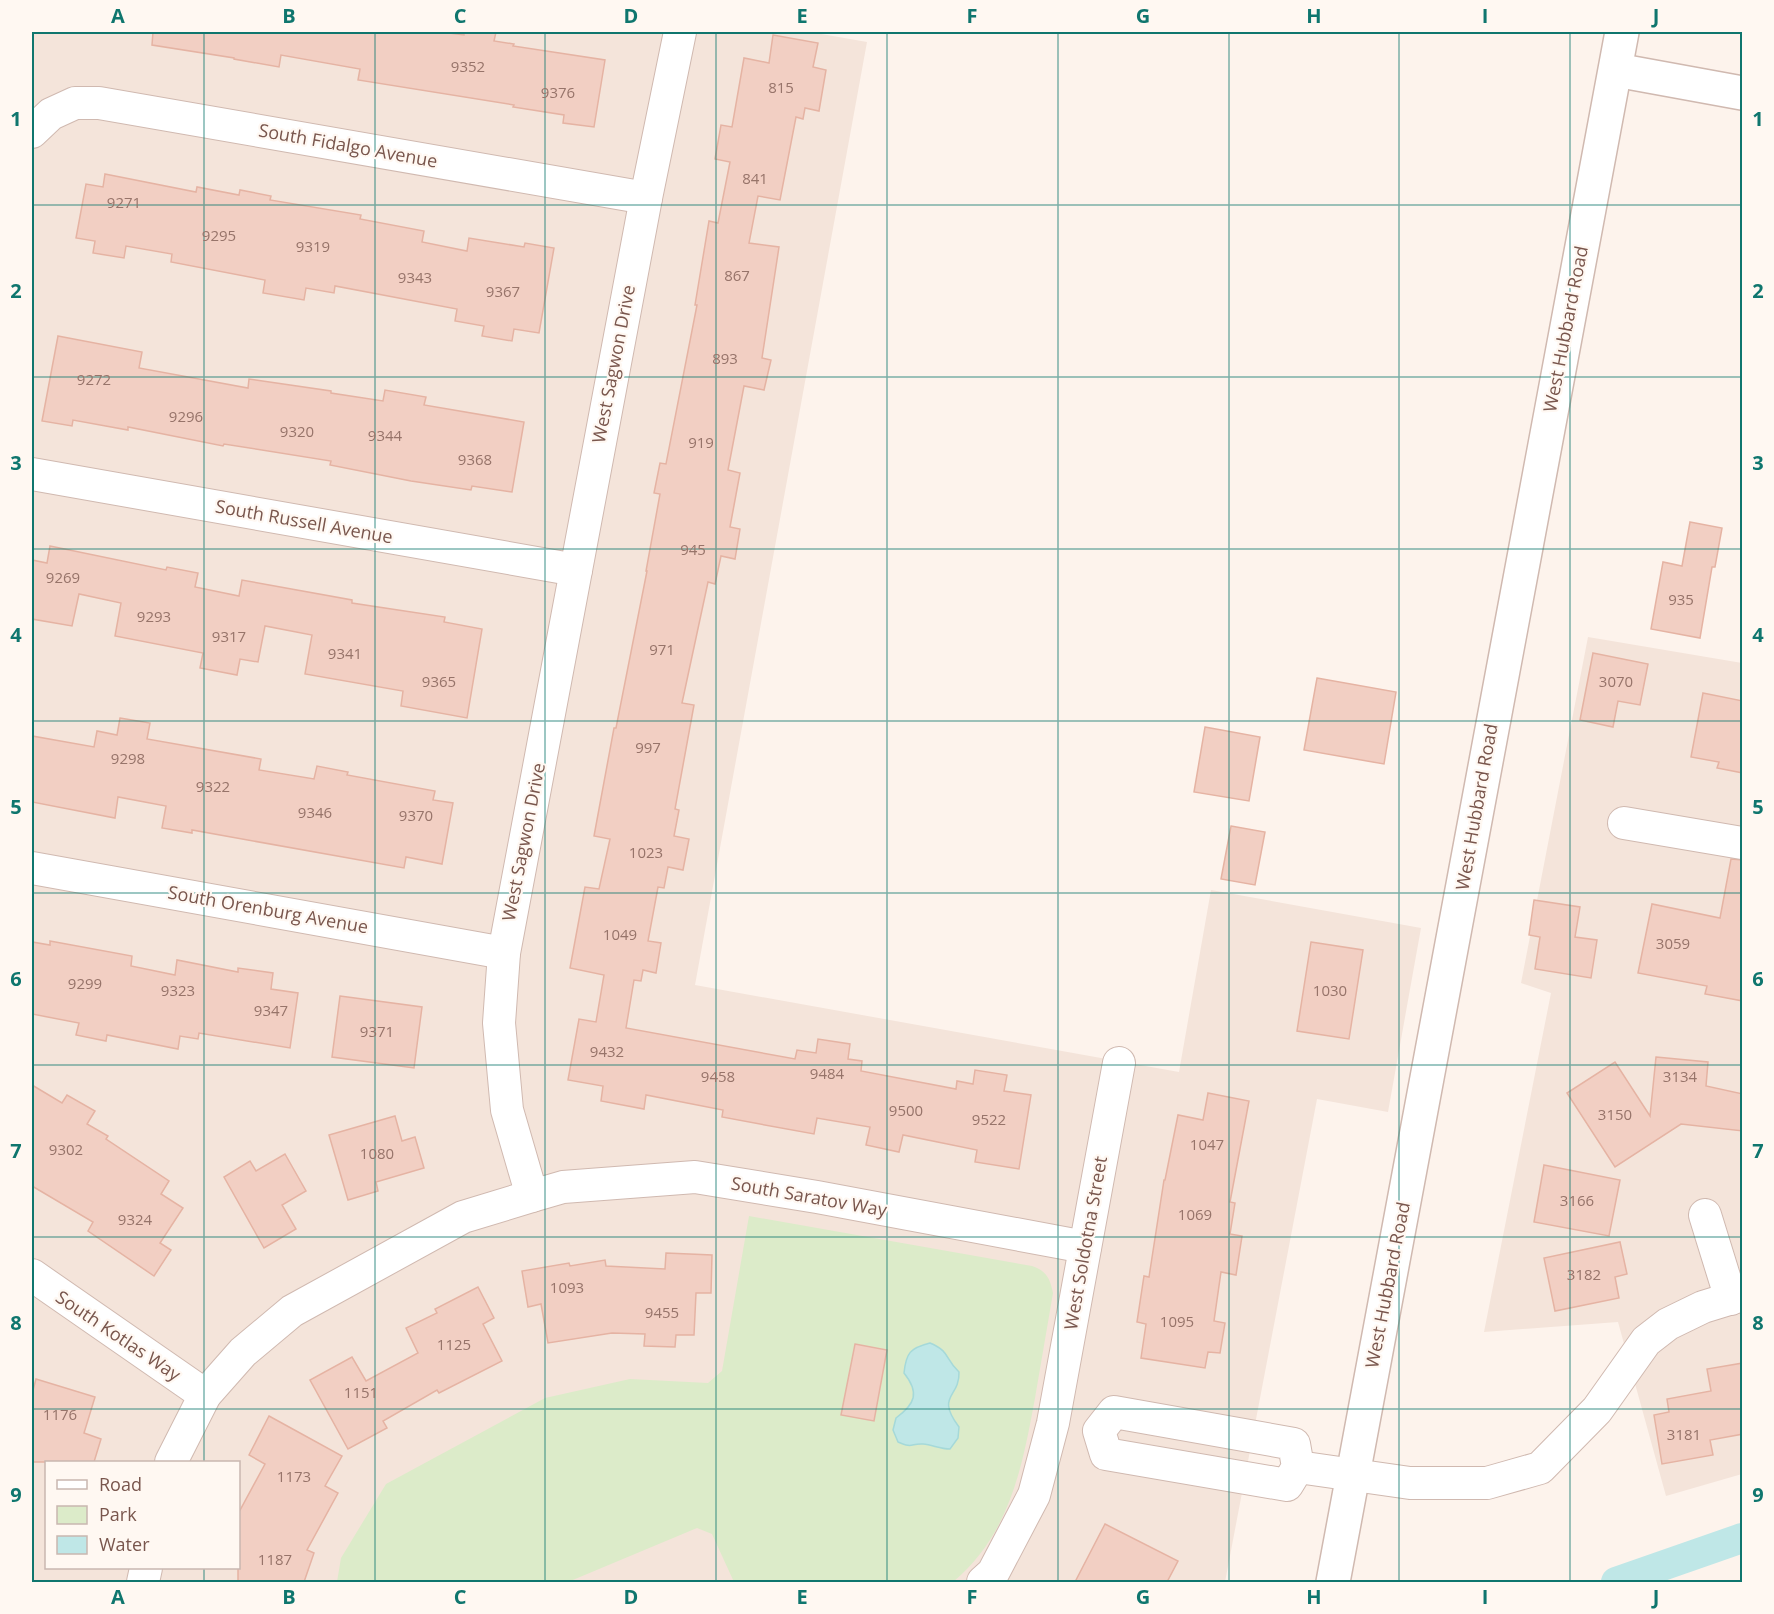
<svg xmlns="http://www.w3.org/2000/svg" width="1774" height="1614" viewBox="0 0 1774 1614" font-family="'Open Sans',sans-serif">
	<style>
		.residential { fill: #f4e4da; fill-rule: evenodd }
		.green { fill: #dcebc9 }
		.water { fill: #bfe7e7; stroke: #a5d9d9; stroke-width: 1.5 }
		.lines { fill: none; stroke-linecap: round; stroke-linejoin: round }
		.canal { stroke: #bfe7e7; stroke-width: 30 }
		.building { fill: #f2cfc3; stroke: #e5b3a3; stroke-width: 1.5 }
		.minor-casing { stroke: #d0b9b0; stroke-width: 34 }
		.tertiary-casing { stroke: #d0b9b0; stroke-width: 36 }
		.minor { stroke: #fff; stroke-width: 32 }
		.tertiary { stroke: #fff; stroke-width: 33 }
		.grid { fill: none; stroke: #0f766e; stroke-width: 1.5; stroke-opacity: 0.55 }
		.labels { text-anchor: middle; stroke-width: 4.5; stroke-linejoin: round; paint-order: stroke }
		.number-label { font-size: 15px; fill: #97746a }
		.street-label { font-size: 18px; fill: #79564d; stroke: #fff8f2 }
		.neatline { fill: none; stroke: #0f766e; stroke-width: 2 }
		.grid-label { font-size: 20px; text-anchor: middle; font-weight: bold; fill: #0f766e }
	</style>
	<rect width="100%" height="100%" fill="#fdf3ec"/>
	<g class="residential">
		<path d="M32,32H810L867,42L695,985L1179,1072L1211,890L1421,928L1388,1112L1317,1099L1225,1582H32ZM46,1462H238V1568H46Z"/>
		<polygon points="1588,637 1742,663 1742,1474 1666,1496 1618,1322 1484,1332 1551,993 1521,983"/>
	</g>
	<path class="green" d="M749,1216L1032,1266C1047,1271 1050,1279 1053,1293C1047,1328 1041,1363 1035,1398C1022,1468 1010,1534 953,1582H734L712,1534L697,1528L568,1582H337L341,1558L386,1484L545,1398L630,1379L708,1383L722,1371Z"/>
	<path class="water" d="M930,1343C951,1352 944,1358 959,1372C960,1398 935,1395 959,1427L958,1438L950,1449C940,1449 933,1445 923,1444C911,1443 913,1449 898,1442L893,1430L896,1418C915,1404 920,1393 904,1373C906,1353 910,1348 930,1343Z"/>
	<g class="lines">
		<polyline class="canal" points="1616,1582 1742,1538"/>
	</g>
	<g class="building">
		<polygon points="153,32 441,32 464,35 464,32 496,32 494,41 514,44 513,46 605,60 594,127 563,123 564,115 513,107 514,105 358,80 360,69 281,55 279,67 234,59 234,58 152,45"/>
		<polygon points="773,35 818,43 813,67 826,70 819,111 805,108 803,119 796,117 780,200 758,196 749,243 779,247 762,358 771,360 764,390 744,386 728,470 740,473 730,527 740,529 735,559 721,556 715,584 708,582 682,703 694,705 675,809 679,810 674,836 689,839 683,870 668,867 664,888 658,887 648,941 661,943 656,973 643,970 641,981 634,980 626,1028 795,1059 797,1050 816,1053 818,1039 850,1044 848,1059 862,1061 861,1071 956,1089 957,1081 973,1084 975,1070 1007,1075 1004,1091 1031,1095 1019,1169 975,1162 977,1150 903,1135 899,1152 866,1145 870,1127 817,1118 814,1134 722,1117 723,1110 646,1095 644,1109 601,1101 603,1086 568,1080 579,1019 596,1022 604,975 570,968 585,887 599,889 610,839 594,836 614,728 616,728 647,571 646,571 660,494 654,493 660,463 666,464 697,305 695,305 709,221 718,223 730,162 715,159 721,125 732,127 744,58 769,63"/>
		<polygon points="105,174 196,192 197,187 239,195 240,190 271,196 270,200 361,215 360,219 424,231 422,242 467,251 469,238 524,247 525,243 554,248 539,333 514,329 512,341 482,336 484,326 455,321 457,309 335,286 334,293 306,288 304,300 263,293 265,280 171,262 172,254 126,246 124,258 93,253 95,241 76,238 86,184 103,187"/>
		<polygon points="58,336 142,352 139,368 248,388 249,379 331,391 331,393 383,401 385,390 426,397 424,405 524,422 512,492 472,486 471,490 411,481 330,465 331,461 224,444 223,446 128,427 128,430 73,420 72,426 42,421"/>
		<polygon points="1690,522 1722,528 1715,567 1712,567 1700,638 1651,629 1663,562 1682,566"/>
		<polygon points="50,546 166,570 167,567 198,573 195,587 239,596 242,580 352,600 352,603 445,617 444,622 482,629 467,718 401,706 403,691 305,674 312,635 265,626 258,662 240,659 237,675 200,668 203,653 115,636 121,603 79,594 72,626 32,619 32,560 47,563"/>
		<polygon points="1593,653 1648,664 1640,705 1618,701 1613,727 1580,720"/>
		<polygon points="1317,678 1396,692 1384,764 1304,750"/>
		<polygon points="1703,693 1743,701 1743,773 1717,768 1719,762 1691,757"/>
		<polygon points="120,718 150,723 147,739 261,759 259,770 314,779 317,766 348,772 347,775 435,791 433,800 453,803 442,864 406,857 404,868 192,830 192,833 162,828 166,806 118,797 115,818 32,802 32,736 94,747 97,731 117,735"/>
		<polygon points="1205,727 1260,737 1249,801 1194,792"/>
		<polygon points="1231,826 1265,832 1255,885 1221,879"/>
		<polygon points="1731,859 1743,860 1743,1001 1705,994 1707,986 1638,973 1652,904 1720,918"/>
		<polygon points="1534,900 1580,907 1575,937 1597,940 1591,978 1535,969 1540,937 1529,935"/>
		<polygon points="50,941 132,956 131,966 175,975 177,960 238,972 238,968 273,973 271,989 298,993 290,1048 199,1033 198,1039 180,1036 178,1049 107,1035 106,1041 76,1035 79,1023 32,1014 32,942 50,945"/>
		<polygon points="1311,942 1363,950 1349,1039 1297,1031"/>
		<polygon points="340,996 422,1007 414,1068 332,1057"/>
		<polygon points="1656,1057 1708,1062 1706,1086 1743,1094 1743,1131 1681,1124 1615,1167 1567,1093 1615,1062 1650,1116"/>
		<polygon points="32,1085 62,1103 67,1095 95,1111 87,1124 108,1136 106,1139 169,1181 161,1194 183,1208 160,1243 171,1250 154,1276 88,1231 93,1222 32,1186"/>
		<polygon points="1208,1093 1249,1101 1230,1202 1235,1203 1230,1234 1242,1236 1236,1275 1221,1272 1214,1321 1225,1323 1220,1353 1208,1352 1205,1368 1141,1358 1146,1324 1137,1322 1144,1276 1149,1277 1164,1180 1165,1180 1178,1115 1203,1120"/>
		<polygon points="395,1116 402,1141 415,1137 424,1168 376,1182 378,1191 348,1200 329,1135"/>
		<polygon points="285,1154 306,1191 282,1205 296,1229 264,1248 224,1177 250,1161 256,1171"/>
		<polygon points="1544,1165 1620,1180 1609,1236 1534,1222"/>
		<polygon points="1620,1242 1627,1274 1615,1277 1619,1298 1555,1311 1544,1258"/>
		<polygon points="666,1253 712,1255 711,1293 696,1293 694,1335 676,1335 675,1347 644,1346 645,1334 612,1333 548,1343 541,1304 528,1307 522,1271 569,1263 570,1266 605,1260 606,1266 665,1269"/>
		<polygon points="478,1287 494,1318 483,1324 502,1361 439,1393 437,1390 383,1421 387,1428 348,1449 310,1380 352,1357 366,1381 418,1353 406,1328 437,1313 435,1309"/>
		<polygon points="855,1344 887,1350 874,1421 841,1415"/>
		<polygon points="1743,1363 1743,1434 1710,1440 1713,1455 1662,1464 1654,1415 1669,1412 1667,1399 1711,1391 1707,1369"/>
		<polygon points="36,1379 95,1397 84,1433 101,1439 94,1462 32,1462 32,1394"/>
		<polygon points="269,1416 342,1456 325,1486 338,1493 307,1550 314,1553 304,1582 238,1582 238,1514 265,1464 249,1455"/>
		<polygon points="1105,1524 1178,1561 1167,1582 1075,1582"/>
	</g>
	<g class="lines">
		<defs>
			<g id="minor">
				<polyline points="32,132 51,114 75,103 99,103 646,198"/>
				<polyline points="32,474 576,570"/>
				<polyline points="1624,823 1742,843"/>
				<polyline points="32,868 504,953"/>
				<polyline points="532,1196 563,1187 695,1177 817,1197 1085,1247"/>
				<polyline points="1705,1215 1731,1299"/>
				<polyline points="32,1275 205,1395"/>
				<polygon points="1114,1412 1294,1444 1298,1467 1287,1485 1106,1454 1099,1431"/>
				<polyline points="171,1462 205,1395 243,1352 292,1311 463,1217 532,1196 507,1110 499,1023 504,953 646,198 680,32"/>
				<polyline points="1298,1467 1410,1483 1487,1483 1540,1468 1597,1410 1646,1341 1668,1324 1703,1307 1742,1295"/>
				<polyline points="143,1582 146,1568"/>
				<polyline points="983,1582 993,1573 1034,1495 1053,1423 1119,1063"/>
			</g>
			<g id="tertiary">
				<polyline points="1616,70 1742,93"/>
				<polyline points="1333,1582 1622,32"/>
			</g>
		</defs>
		<use href="#minor" class="minor-casing"/>
		<use href="#tertiary" class="tertiary-casing"/>
		<use href="#minor" class="minor"/>
		<use href="#tertiary" class="tertiary"/>
	</g>
	<path class="grid" d="M204,32V1462M375,32V1582M545,32V1582M716,32V1582M887,32V1582M1058,32V1582M1229,32V1582M1399,32V1582M1570,32V1582M32,205H1742M32,377H1742M32,549H1742M32,721H1742M32,893H1742M32,1065H1742M32,1237H1742M32,1409H1742M204,1568V1582"/>
	<g class="labels">
		<g class="number-label">
			<text x="468" y="72">9352</text>
			<text x="781" y="93">815</text>
			<text x="558" y="98">9376</text>
			<text x="755" y="184">841</text>
			<text x="124" y="208">9271</text>
			<text x="219" y="241">9295</text>
			<text x="313" y="252">9319</text>
			<text x="737" y="281">867</text>
			<text x="415" y="283">9343</text>
			<text x="503" y="297">9367</text>
			<text x="725" y="364">893</text>
			<text x="94" y="385">9272</text>
			<text x="186" y="422">9296</text>
			<text x="297" y="437">9320</text>
			<text x="385" y="441">9344</text>
			<text x="701" y="448">919</text>
			<text x="475" y="465">9368</text>
			<text x="693" y="555">945</text>
			<text x="63" y="583">9269</text>
			<text x="1681" y="605">935</text>
			<text x="154" y="622">9293</text>
			<text x="229" y="642">9317</text>
			<text x="662" y="655">971</text>
			<text x="345" y="659">9341</text>
			<text x="439" y="687">9365</text>
			<text x="1616" y="687">3070</text>
			<text x="648" y="753">997</text>
			<text x="128" y="764">9298</text>
			<text x="213" y="792">9322</text>
			<text x="315" y="818">9346</text>
			<text x="416" y="821">9370</text>
			<text x="646" y="858">1023</text>
			<text x="620" y="940">1049</text>
			<text x="1673" y="949">3059</text>
			<text x="85" y="989">9299</text>
			<text x="178" y="996">9323</text>
			<text x="1330" y="996">1030</text>
			<text x="271" y="1016">9347</text>
			<text x="377" y="1037">9371</text>
			<text x="607" y="1057">9432</text>
			<text x="827" y="1079">9484</text>
			<text x="718" y="1082">9458</text>
			<text x="1680" y="1082">3134</text>
			<text x="906" y="1116">9500</text>
			<text x="1615" y="1120">3150</text>
			<text x="989" y="1125">9522</text>
			<text x="1207" y="1150">1047</text>
			<text x="66" y="1155">9302</text>
			<text x="377" y="1159">1080</text>
			<text x="1577" y="1206">3166</text>
			<text x="1195" y="1220">1069</text>
			<text x="135" y="1225">9324</text>
			<text x="1584" y="1280">3182</text>
			<text x="567" y="1293">1093</text>
			<text x="662" y="1318">9455</text>
			<text x="1177" y="1327">1095</text>
			<text x="454" y="1350">1125</text>
			<text x="361" y="1398">1151</text>
			<text x="60" y="1420">1176</text>
			<text x="1684" y="1440">3181</text>
			<text x="294" y="1482">1173</text>
			<text x="275" y="1565">1187</text>
		</g>
		<g class="street-label">
			<text transform="translate(348 146) rotate(10)" y="6">South Fidalgo Avenue</text>
			<text transform="translate(1566 329) rotate(-79)" y="6">West Hubbard Road</text>
			<text transform="translate(614 364) rotate(-79)" y="6">West Sagwon Drive</text>
			<text transform="translate(304 522) rotate(10)" y="6">South Russell Avenue</text>
			<text transform="translate(1477 807) rotate(-80)" y="6">West Hubbard Road</text>
			<text transform="translate(524 842) rotate(-79)" y="6">West Sagwon Drive</text>
			<text transform="translate(268 910) rotate(10)" y="6">South Orenburg Avenue</text>
			<text transform="translate(809 1197) rotate(10)" y="6">South Saratov Way</text>
			<text transform="translate(1086 1243) rotate(-80)" y="6">West Soldotna Street</text>
			<text transform="translate(1388 1285) rotate(-79)" y="6">West Hubbard Road</text>
			<text transform="translate(118 1336) rotate(34)" y="6">South Kotlas Way</text>
		</g>
	</g>
	<rect width="1774" height="1614" fill="none" stroke="#fff8f2" stroke-width="66"/>
	<rect x="45" y="1461" width="195" height="108" fill="#fff8f2" stroke="#c9b7b0" stroke-width="1.5"/>
	<rect x="57" y="1480" width="30" height="9" fill="#ffffff" stroke="#c9b7b0" stroke-width="1.5"/>
	<text x="99" y="1491" font-size="18" fill="#79564d">Road</text>
	<rect x="57" y="1506" width="30" height="18" fill="#dcebc9" stroke="#c9b7b0" stroke-width="1.5"/>
	<text x="99" y="1521" font-size="18" fill="#79564d">Park</text>
	<rect x="57" y="1536" width="30" height="18" fill="#bfe7e7" stroke="#c9b7b0" stroke-width="1.5"/>
	<text x="99" y="1551" font-size="18" fill="#79564d">Water</text>
	<rect x="33" y="33" width="1708" height="1548" class="neatline"/>
	<g class="grid-label">
		<text x="118" y="23">A</text>
		<text x="289" y="23">B</text>
		<text x="460" y="23">C</text>
		<text x="631" y="23">D</text>
		<text x="802" y="23">E</text>
		<text x="972" y="23">F</text>
		<text x="1143" y="23">G</text>
		<text x="1314" y="23">H</text>
		<text x="1485" y="23">I</text>
		<text x="1656" y="23">J</text>
		<text x="16" y="126">1</text>
		<text x="1758" y="126">1</text>
		<text x="16" y="298">2</text>
		<text x="1758" y="298">2</text>
		<text x="16" y="470">3</text>
		<text x="1758" y="470">3</text>
		<text x="16" y="642">4</text>
		<text x="1758" y="642">4</text>
		<text x="16" y="814">5</text>
		<text x="1758" y="814">5</text>
		<text x="16" y="986">6</text>
		<text x="1758" y="986">6</text>
		<text x="16" y="1158">7</text>
		<text x="1758" y="1158">7</text>
		<text x="16" y="1330">8</text>
		<text x="1758" y="1330">8</text>
		<text x="16" y="1502">9</text>
		<text x="1758" y="1502">9</text>
		<text x="118" y="1604">A</text>
		<text x="289" y="1604">B</text>
		<text x="460" y="1604">C</text>
		<text x="631" y="1604">D</text>
		<text x="802" y="1604">E</text>
		<text x="972" y="1604">F</text>
		<text x="1143" y="1604">G</text>
		<text x="1314" y="1604">H</text>
		<text x="1485" y="1604">I</text>
		<text x="1656" y="1604">J</text>
	</g>
</svg>
